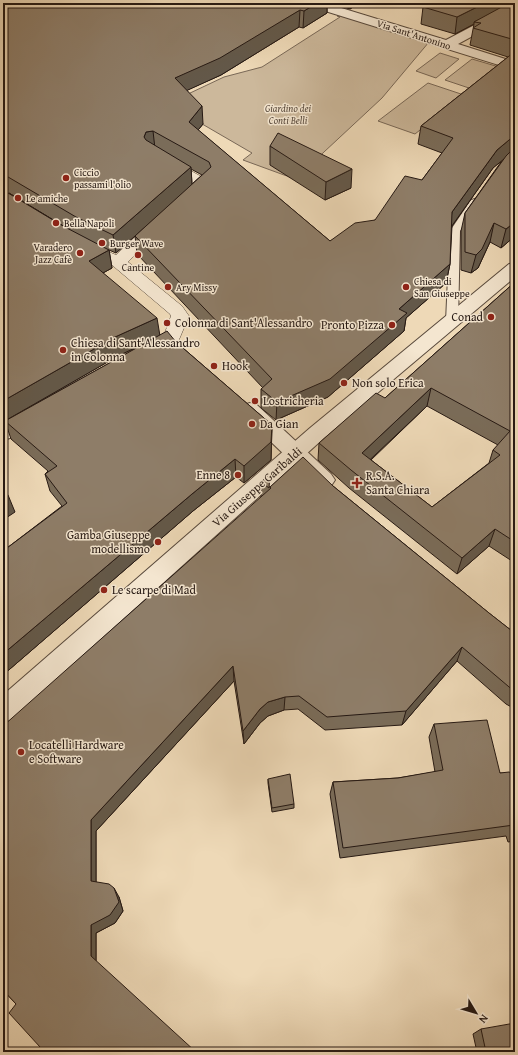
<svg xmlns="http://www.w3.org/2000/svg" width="518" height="1055" viewBox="0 0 518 1055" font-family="'Gentium Book Plus',serif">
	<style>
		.green { fill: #ccb89b; stroke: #796857 }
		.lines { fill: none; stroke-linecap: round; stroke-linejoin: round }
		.service-casing { stroke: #58493c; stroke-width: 2 }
		.pedestrian-casing { stroke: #58493c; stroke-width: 1 }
		.minor-casing { stroke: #58493c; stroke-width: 2 }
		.tertiary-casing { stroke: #58493c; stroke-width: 2 }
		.service { fill: #f4e6d0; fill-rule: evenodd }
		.pedestrian { fill: #f4e6d0; fill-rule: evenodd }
		.minor { fill: #f4e6d0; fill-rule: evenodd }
		.tertiary { fill: #f4e6d0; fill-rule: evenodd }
		.wall { fill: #7a6c59; stroke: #261913; fill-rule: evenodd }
		.shaded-wall { fill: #635849; stroke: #261913 }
		.building { fill: #8e7d68; stroke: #261913; fill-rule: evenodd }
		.poi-dot { fill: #8f2418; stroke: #f4e6d0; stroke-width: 1.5 }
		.labels { text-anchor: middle; stroke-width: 3; stroke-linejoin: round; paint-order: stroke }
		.far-street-label { font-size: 10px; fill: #261913; stroke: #f4e6d0 }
		.far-park-label { font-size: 10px; font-style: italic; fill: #58493c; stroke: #f4e6d0 }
		.far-poi-label { font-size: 10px; fill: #261913; stroke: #f4e6d0; text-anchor: start }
		.poi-label { font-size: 12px; fill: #261913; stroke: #f4e6d0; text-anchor: start }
		.street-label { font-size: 12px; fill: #261913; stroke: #f4e6d0 }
	</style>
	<rect width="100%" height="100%" fill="#eed9b7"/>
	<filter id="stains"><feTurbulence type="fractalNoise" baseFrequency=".005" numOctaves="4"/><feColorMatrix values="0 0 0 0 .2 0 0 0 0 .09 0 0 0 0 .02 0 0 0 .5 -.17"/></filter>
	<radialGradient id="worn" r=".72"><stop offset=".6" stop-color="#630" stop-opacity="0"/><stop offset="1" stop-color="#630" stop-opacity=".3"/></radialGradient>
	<g class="green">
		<polygon points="343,15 429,42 382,98 295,179 243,160 252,153 197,121 152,111 224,77 262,67 340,17 337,16"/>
		<polygon points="440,53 459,59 436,78 416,71"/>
		<polygon points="472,59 499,67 472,89 445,80"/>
		<polygon points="428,83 464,95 415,134 378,121"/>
	</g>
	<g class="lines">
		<defs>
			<polygon id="service" points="475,199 480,202 460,231 458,322 452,326 446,322 450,231 471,200"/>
			<g id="pedestrian">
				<polygon points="168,158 209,181 211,184 193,201 183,201 181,198 195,185 163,165 161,162 163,159"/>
				<polygon points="157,219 162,221 165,224 128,262 182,306 189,316 178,342 172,344 166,342 163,338 171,316 170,314 112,265 78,249 76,246 78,243 84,241 116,255 152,221"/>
			</g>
			<g id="minor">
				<polygon points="307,3 325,3 446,40 515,4 515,13 458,44 515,62 515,70 309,6"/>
				<polygon points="250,403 257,405 331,474 335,480 331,486 324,488 317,486 243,415 240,410 243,405"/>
				<polygon points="34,407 41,409 44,414 41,419 10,438 3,440 3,423 27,409"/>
			</g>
			<polygon id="tertiary" points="515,263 515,277 324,438 12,719 3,723 3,695 310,428 509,264"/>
		</defs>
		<use href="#service" class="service-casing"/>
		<use href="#pedestrian" class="pedestrian-casing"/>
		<use href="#minor" class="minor-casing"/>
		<use href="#tertiary" class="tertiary-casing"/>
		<use href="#service" class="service"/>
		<use href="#pedestrian" class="pedestrian"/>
		<use href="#minor" class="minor"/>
		<use href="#tertiary" class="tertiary"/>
	</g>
	<g class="wall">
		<path d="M3,3H327V13L303,28L299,27L221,75L187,90L203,124L198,130L330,241L375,220L422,180L442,153L418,144L421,126L508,57L470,45L474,24L455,34L421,24L423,7L515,3V236L501,248L490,242L478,268L471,273L461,270V231L465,213L503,159L493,168L452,226L450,264L446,283L406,318L404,331L328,397L276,420L261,408V389L263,388L137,254L135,236L116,253L109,250L112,268L103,273L159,335L176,342L272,425L271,460L244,483L236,477L193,511L3,675V551L62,506L50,491L45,474L48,471L11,439L5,421L142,345L118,356L3,422ZM191,169L202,175L192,184ZM9,193L70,230L63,226Z"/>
		<polygon points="330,3 359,3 350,9"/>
		<polygon points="270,146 351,188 325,200 270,165"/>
		<path d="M515,282V563L489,546L457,574L349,488L318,460L319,443L385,398ZM427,406L498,445L493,450L489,463L432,507L371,460Z"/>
		<polygon points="261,482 270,487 333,486 489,613 512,631 515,632 515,709 506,704 457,661 402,725 325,730 298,709 284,710 268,716 260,723 244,744 234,681 96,831 96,882 119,897 123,911 115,923 96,933 96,961 40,1047 16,1004 3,990 261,497"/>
		<polygon points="434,724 500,773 515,774 515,841 508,842 506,836 340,858 330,794 333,782 398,778 435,772 429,737"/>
		<polygon points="268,779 294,804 294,808 272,812 268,783"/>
		<polygon points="481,1029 515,1052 477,1052 473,1034"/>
	</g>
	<g class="shaded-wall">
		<polygon points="3,3 13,3 15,13 3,16"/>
		<polygon points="317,3 327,3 327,13 303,28 304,11"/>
		<polygon points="350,3 359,3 350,9"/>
		<polygon points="485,3 514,3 474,22 474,24 455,34 457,17"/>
		<polygon points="300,10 299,27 221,75 177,95 175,78"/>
		<polygon points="202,106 203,124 190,140 189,122"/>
		<polygon points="153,131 155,149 146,155 144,137 146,132"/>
		<polygon points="515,135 515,150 493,168 449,230 452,212 497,150"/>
		<polygon points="191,167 192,185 116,253 113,235"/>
		<polygon points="352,169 351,188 325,200 326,182"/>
		<polygon points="515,222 515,236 501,248 506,229"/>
		<polygon points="494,223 490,242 478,268 471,273 476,255"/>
		<polygon points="109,250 112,268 92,279 89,261"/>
		<polygon points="450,264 446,283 406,318 404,331 328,397 276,420 277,402 399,309"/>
		<polygon points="157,318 160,336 118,356 3,422 3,401 115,337"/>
		<polygon points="431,388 427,406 359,470 362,453"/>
		<polygon points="272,425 271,460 244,483 244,466"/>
		<polygon points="235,459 236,477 193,511 3,675 3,654 192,494"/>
		<polygon points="8,495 15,512 3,520 3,498"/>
		<polygon points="495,529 489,546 457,574 462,558"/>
		<polygon points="462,647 457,661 402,725 406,711"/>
		<polygon points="233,666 234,681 96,831 96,890 91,881 91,820"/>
		<polygon points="285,697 284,710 268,716 260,723 244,744 243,731 260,709 268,702"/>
		<polygon points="114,888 119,897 123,911 115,923 96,933 96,964 91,956 91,925"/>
	</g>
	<g class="building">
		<polygon points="18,3 317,3 304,11 300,10 220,58 175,78 202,106 189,122 330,241 355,223 375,220 405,176 422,180 453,138 421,126 513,53 515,53 515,135 497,150 452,212 450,264 399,309 407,313 330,379 277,402 261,389 272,379 135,236 211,167 209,162 153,131 146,132 144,137 146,140 191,167 113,235 76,217 3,174 3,9 16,6"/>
		<polygon points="432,3 485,3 457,17 423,7"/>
		<polygon points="509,3 515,3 515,40 473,28 481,23 474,22"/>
		<polygon points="278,133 352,169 326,182 270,146"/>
		<polygon points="515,147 515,222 506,229 494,223 482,249 476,255 465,252 465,213 506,156"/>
		<polygon points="3,190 63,226 109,250 89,261 157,318 115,337 3,401"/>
		<path d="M515,282V542L495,529L462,558L351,470L319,443L376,393L385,398ZM431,388L510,431L493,450L500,455L432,507L362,453Z"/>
		<polygon points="167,331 176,342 272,425 271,442 244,466 235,459 192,494 3,654 3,551 67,503 45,474 57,466 5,421"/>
		<polygon points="303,457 333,486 489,613 512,631 515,632 515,692 462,647 406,711 327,717 299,696 285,697 268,702 260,709 243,731 233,666 91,820 91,881 109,884 114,888 119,902 110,915 91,925 91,956 196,1052 35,1052 40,1047 9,1013 16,1004 3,990 3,726 271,488 270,487"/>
		<polygon points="270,474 269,488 261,482"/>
		<polygon points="3,489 8,495 3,498"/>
		<polygon points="487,720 500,773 509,772 515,774 515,829 514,825 343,848 333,782 398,778 443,770 434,724"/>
		<polygon points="290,774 294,804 272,808 268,779"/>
		<polygon points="515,1023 515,1052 486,1052 481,1029"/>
	</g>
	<g class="poi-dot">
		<circle cx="66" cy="178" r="4"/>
		<circle cx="18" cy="198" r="4"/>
		<circle cx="56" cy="223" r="4"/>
		<circle cx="102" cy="243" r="4"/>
		<circle cx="80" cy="253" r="4"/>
		<circle cx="138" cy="255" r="4"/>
		<circle cx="168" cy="287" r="4"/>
		<circle cx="406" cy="287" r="4"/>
		<circle cx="491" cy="317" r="4"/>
		<circle cx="167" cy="323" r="4"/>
		<circle cx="392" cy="325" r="4"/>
		<circle cx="63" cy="350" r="4"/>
		<circle cx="214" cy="366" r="4"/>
		<circle cx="344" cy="383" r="4"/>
		<circle cx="255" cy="401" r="4"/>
		<circle cx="252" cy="424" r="4"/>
		<circle cx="238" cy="475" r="4"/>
		<path d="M355 477h4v4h4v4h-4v4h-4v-4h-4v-4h4z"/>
		<circle cx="158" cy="542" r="4"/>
		<circle cx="104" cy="590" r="4"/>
		<circle cx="21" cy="752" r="4"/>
	</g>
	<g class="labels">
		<g class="far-street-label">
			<text transform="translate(414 34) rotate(18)" y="4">Via Sant'Antonino</text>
		</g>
		<g class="far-park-label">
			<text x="288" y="112">Giardino dei<tspan x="288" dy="12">Conti Belli</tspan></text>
		</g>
		<g class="far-poi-label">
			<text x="74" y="176">Ciccio<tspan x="74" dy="12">passami l'olio</tspan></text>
			<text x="26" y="202">Le amiche</text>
			<text x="64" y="227">Bella Napoli</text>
			<text x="110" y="247">Burger Wave</text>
			<text x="72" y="251" text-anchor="end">Varadero<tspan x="72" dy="12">Jazz Cafè</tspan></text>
			<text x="138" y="271" text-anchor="middle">Cantine</text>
			<text x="414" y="285">Chiesa di<tspan x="414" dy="12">San Giuseppe</tspan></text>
			<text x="176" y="291">Ary Missy</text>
		</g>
		<g class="poi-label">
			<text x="483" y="321" text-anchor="end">Conad</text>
			<text x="175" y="327">Colonna di Sant'Alessandro</text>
			<text x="384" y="329" text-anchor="end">Pronto Pizza</text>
			<text x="71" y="347">Chiesa di Sant'Alessandro<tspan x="71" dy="14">in Colonna</tspan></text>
			<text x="222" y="370">Hook</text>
			<text x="352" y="387">Non solo Erica</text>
			<text x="263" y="405">Lostricheria</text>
			<text x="260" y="428">Da Gian</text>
			<text x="230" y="479" text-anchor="end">Enne 8</text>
			<text x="366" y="480">R.S.A.<tspan x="366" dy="14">Santa Chiara</tspan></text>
			<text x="150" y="539" text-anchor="end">Gamba Giuseppe<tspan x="150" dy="14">modellismo</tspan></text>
			<text x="112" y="594">Le scarpe di Mad</text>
			<text x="29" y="749">Locatelli Hardware<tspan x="29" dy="14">e Software</tspan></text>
		</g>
		<g class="street-label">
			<text transform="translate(257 487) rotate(-41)" y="4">Via Giuseppe Garibaldi</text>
		</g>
	</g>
	<rect width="518" height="1055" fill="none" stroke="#eed9b7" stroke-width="16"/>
	<rect x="4" y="4" width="510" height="1047" fill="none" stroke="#261913" stroke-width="2"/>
	<rect x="8" y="8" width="502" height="1039" fill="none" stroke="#261913"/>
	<g transform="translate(476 1013) rotate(128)" stroke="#f4e6d0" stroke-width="3" paint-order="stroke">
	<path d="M0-3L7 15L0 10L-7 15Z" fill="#261913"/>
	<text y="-6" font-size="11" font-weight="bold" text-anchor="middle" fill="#261913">N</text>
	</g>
	<rect width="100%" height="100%" filter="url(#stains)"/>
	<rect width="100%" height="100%" fill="url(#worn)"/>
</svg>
